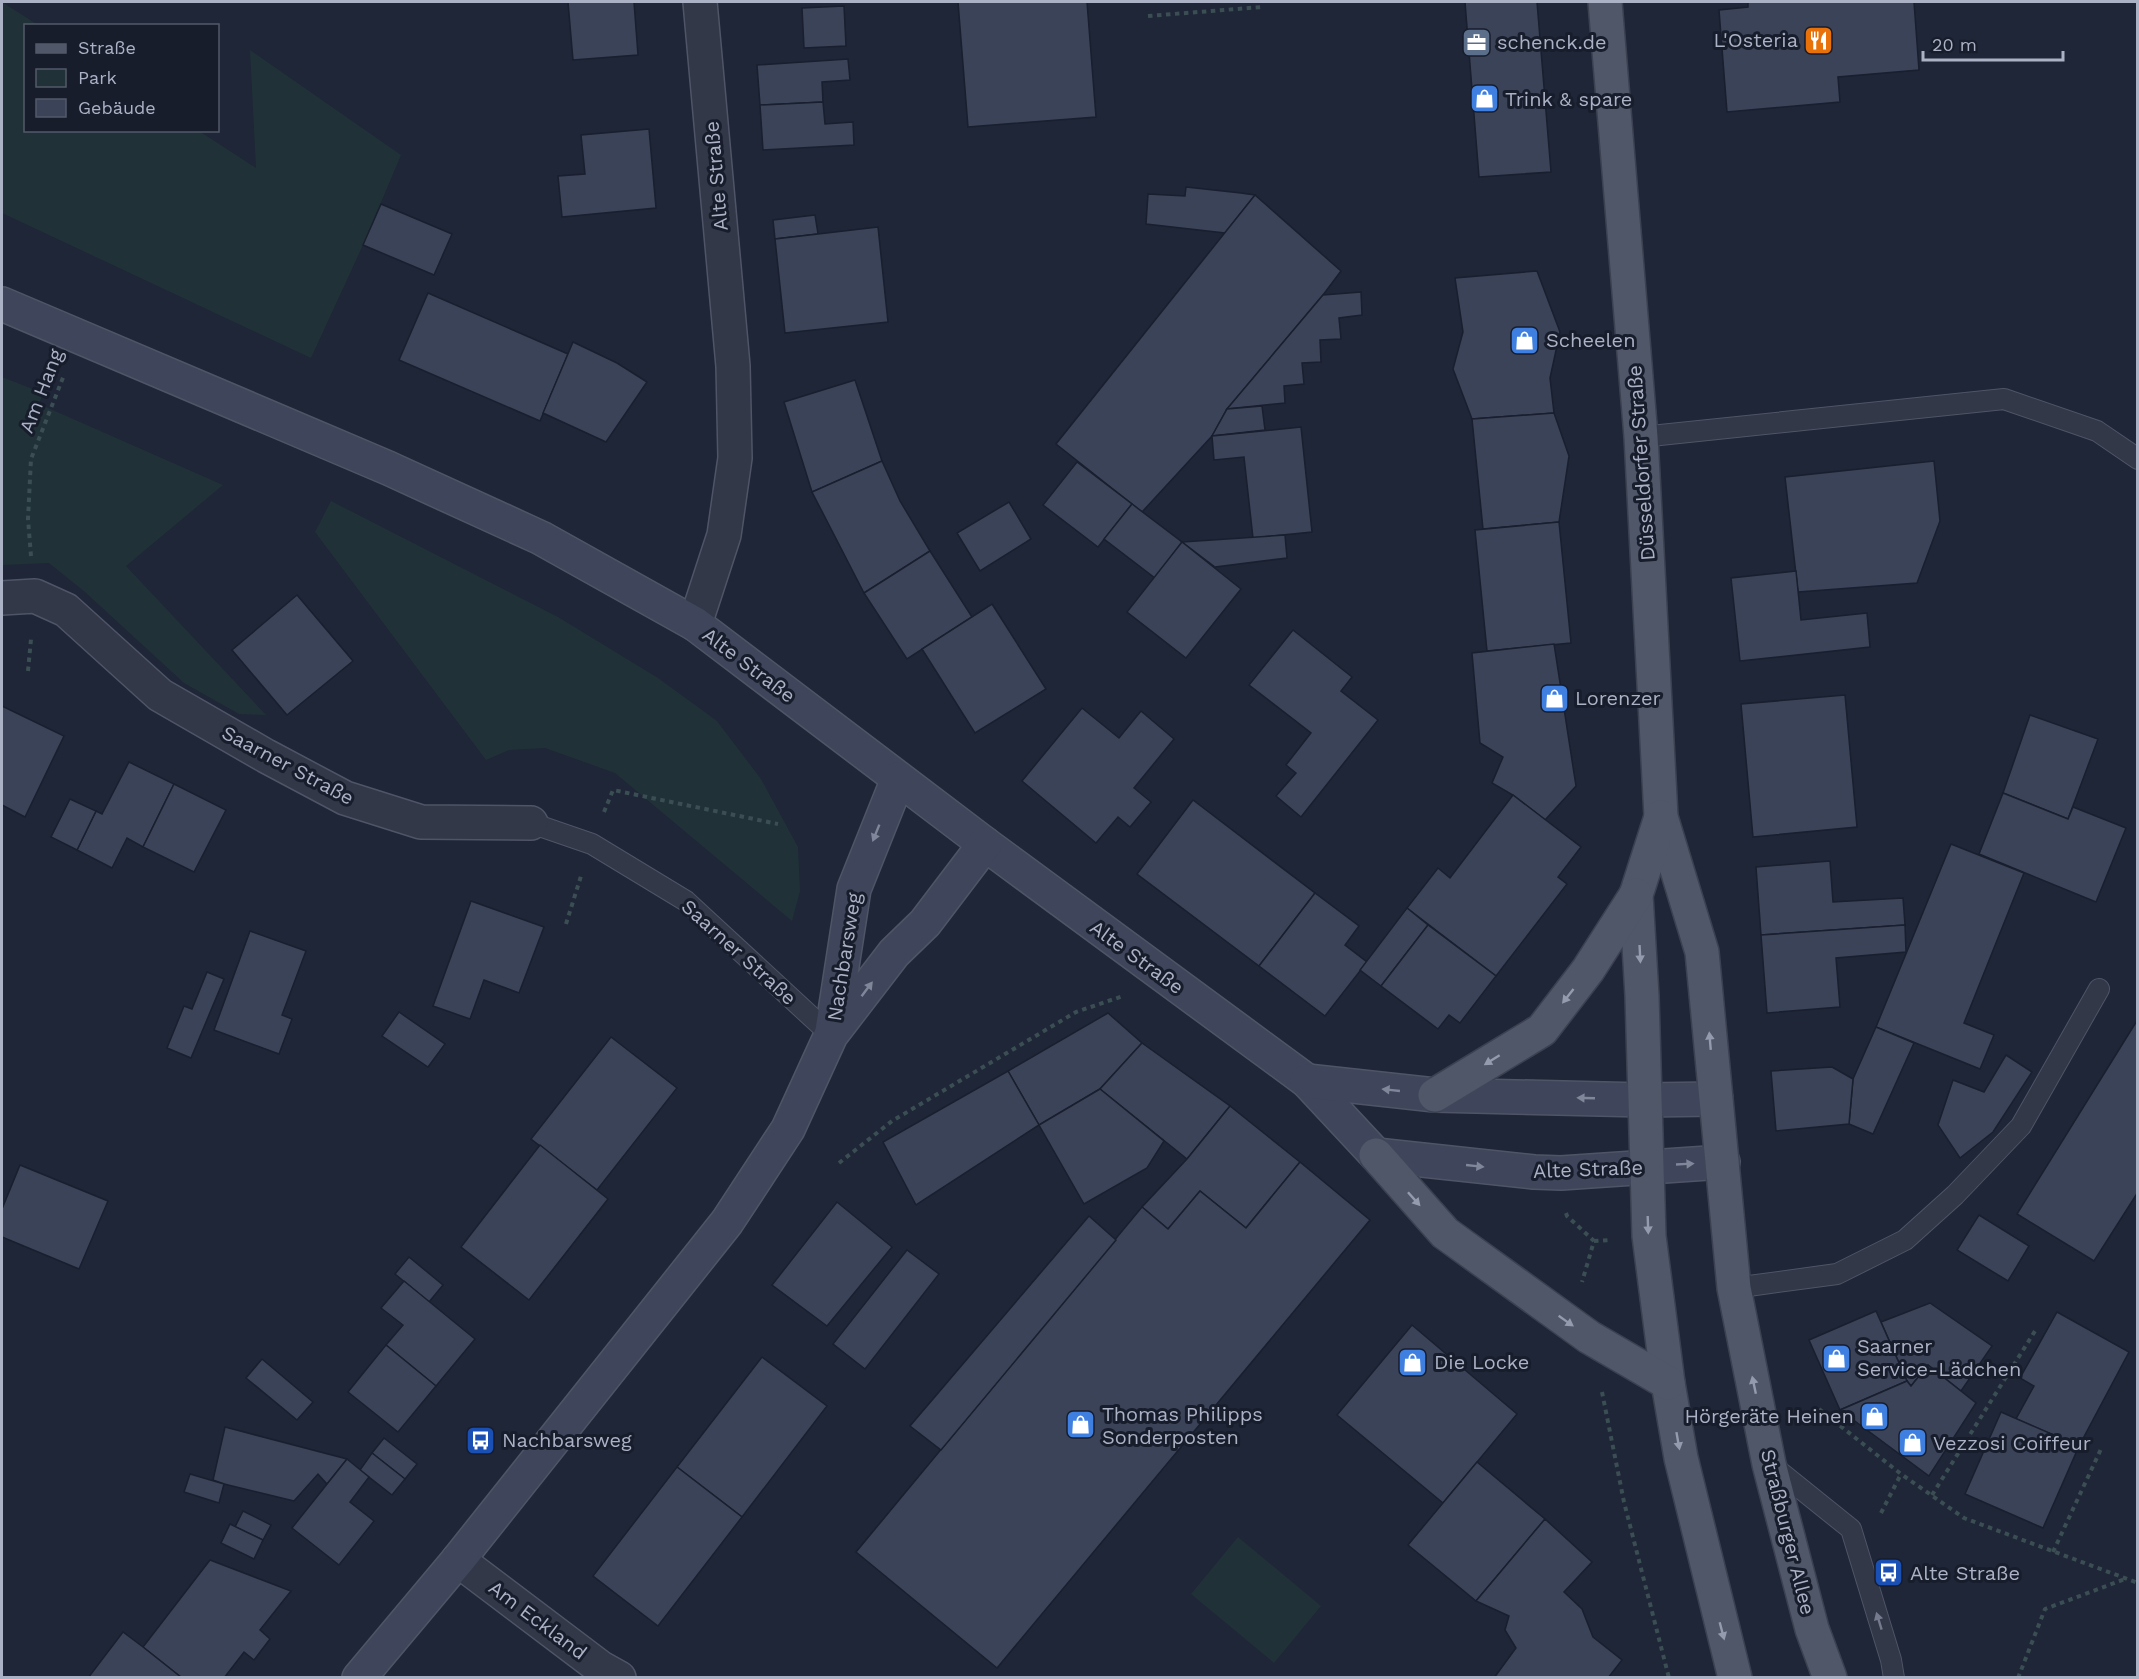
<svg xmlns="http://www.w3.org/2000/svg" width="2139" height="1679" viewBox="0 0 2139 1679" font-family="'Work Sans',sans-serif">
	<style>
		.green { fill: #203238 }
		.building { fill: #3a4358; stroke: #191f2e; stroke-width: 1.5 }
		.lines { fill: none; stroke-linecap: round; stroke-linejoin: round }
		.lane-casing { stroke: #4f5566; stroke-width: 22 }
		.street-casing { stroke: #4f5566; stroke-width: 36 }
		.secondary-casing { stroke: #4f5566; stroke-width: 36 }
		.primary-casing { stroke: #3b4151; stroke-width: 36 }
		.path { stroke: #3b4e53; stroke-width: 4; stroke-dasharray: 4.5 4.5; stroke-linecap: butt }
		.lane { stroke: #323848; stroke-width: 20 }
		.street { stroke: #323848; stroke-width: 33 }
		.secondary { stroke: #3f465b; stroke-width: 33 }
		.primary { stroke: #4f5768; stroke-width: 33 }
		.oneway { fill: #80879b }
		.oneway2 { fill: #959bae }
		.oneway3 { fill: #757b8d }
		.labels { text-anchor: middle; stroke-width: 6; stroke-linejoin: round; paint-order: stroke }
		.poi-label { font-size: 20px; fill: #acb2c5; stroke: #181d2c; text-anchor: start }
		.street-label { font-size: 20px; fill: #acb2c5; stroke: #181d2c }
	</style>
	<rect width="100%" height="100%" fill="#1e2637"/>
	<g class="green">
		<polygon points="2,2 38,25 26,26 26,130 199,131 256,168 250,50 401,155 363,245 311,358 2,213"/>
		<polygon points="2,377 43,393 39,404 223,485 126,566 266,715 239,714 184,683 85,592 49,563 2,565"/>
		<polygon points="331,501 558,617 658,678 717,721 761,779 798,847 800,891 792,921 615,773 545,748 509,750 486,760 315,532"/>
		<polygon points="1238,1537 1321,1606 1274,1663 1191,1594"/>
	</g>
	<g class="building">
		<polygon points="568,2 634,2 638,55 573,60"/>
		<polygon points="958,2 1087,2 1096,117 968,127"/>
		<polygon points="1465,2 1537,2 1551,172 1479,177"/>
		<polygon points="1748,2 1914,2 1919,70 1838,77 1840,102 1727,112 1719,10 1748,7"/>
		<polygon points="844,6 846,46 804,48 802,8"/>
		<polygon points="848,59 850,80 822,82 823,102 760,105 757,65"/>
		<polygon points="823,102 825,124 853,122 854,145 763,150 760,105"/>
		<polygon points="649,129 656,208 562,217 558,176 585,174 581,135"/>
		<polygon points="1186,187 1241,193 1255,195 1225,233 1146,224 1148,194 1185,196"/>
		<polygon points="1255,195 1341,271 1323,295 1227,409 1212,436 1142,512 1056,444"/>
		<polygon points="381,204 452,234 434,275 363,245"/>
		<polygon points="815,215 818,234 775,239 773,220"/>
		<polygon points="878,227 888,322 785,333 775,239"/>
		<polygon points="1537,271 1560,332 1550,378 1554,413 1472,419 1453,369 1463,332 1455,278"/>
		<polygon points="1361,292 1362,315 1339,318 1341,339 1320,340 1321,362 1302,363 1304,384 1284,386 1285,403 1227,409 1323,295"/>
		<polygon points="428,293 568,354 540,421 399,360"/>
		<polygon points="573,342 617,363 647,382 606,442 543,413"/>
		<polygon points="855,380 882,461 812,492 784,402"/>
		<polygon points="1262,406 1265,430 1212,436 1227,409"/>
		<polygon points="1554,413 1569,456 1559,522 1483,529 1472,419"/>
		<polygon points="1301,427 1312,532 1253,538 1244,457 1214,460 1212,436"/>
		<polygon points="882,461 900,501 930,551 864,593 812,492"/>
		<polygon points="1934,461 1940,521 1917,583 1798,592 1785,477"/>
		<polygon points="1077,462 1132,504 1098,547 1043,505"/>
		<polygon points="1009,502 1031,539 980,571 957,533"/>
		<polygon points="1132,504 1182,542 1155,578 1104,539"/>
		<polygon points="1559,522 1571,643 1487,651 1475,530"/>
		<polygon points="1285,535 1287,558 1215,567 1182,542"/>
		<polygon points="1182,542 1241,589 1186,658 1127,612"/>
		<polygon points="930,551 972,617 907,659 864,593"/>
		<polygon points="1796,571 1801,620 1867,613 1870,647 1740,661 1731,578"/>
		<polygon points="297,595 353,661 287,715 232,650"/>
		<polygon points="992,604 1046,689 975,733 922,649"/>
		<polygon points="1293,630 1352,677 1341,691 1378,720 1301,817 1276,796 1296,773 1286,765 1311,733 1249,685"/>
		<polygon points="1554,644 1576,786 1545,820 1513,795 1492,783 1503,757 1480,743 1472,653"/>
		<polygon points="1845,695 1857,827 1753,837 1741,704"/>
		<polygon points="2,706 64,736 25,817 2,805"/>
		<polygon points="1082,708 1119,738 1141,711 1174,739 1134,788 1151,802 1130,827 1118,817 1096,843 1022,781"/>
		<polygon points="2030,715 2098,739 2068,819 2003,793"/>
		<polygon points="129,762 174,784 143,847 127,838 112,868 77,850 96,811 102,814"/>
		<polygon points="174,784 226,810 194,872 143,847"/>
		<polygon points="2003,793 2068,819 2073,807 2126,828 2096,902 1979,854"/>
		<polygon points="1513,795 1581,847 1558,877 1567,884 1496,976 1407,908 1438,868 1450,878"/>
		<polygon points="70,799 96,811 77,850 51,837"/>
		<polygon points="1193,800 1315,893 1259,966 1137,874"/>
		<polygon points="1951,844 2024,873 1964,1023 1994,1035 1980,1069 1876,1027"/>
		<polygon points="1830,861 1833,902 1903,898 1905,925 1761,935 1756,867"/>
		<polygon points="1315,893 1359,926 1345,945 1367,962 1325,1016 1259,966"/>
		<polygon points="471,901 544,927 519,993 484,980 470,1019 433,1006"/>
		<polygon points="1407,908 1428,925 1381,986 1360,970"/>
		<polygon points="1428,925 1496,976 1460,1023 1449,1015 1438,1029 1381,986"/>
		<polygon points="1905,925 1906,952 1836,958 1840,1007 1767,1013 1761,935"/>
		<polygon points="250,931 306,951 282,1015 292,1019 279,1054 214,1030"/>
		<polygon points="207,972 224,979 191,1058 167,1048 184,1006 192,1009"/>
		<polygon points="399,1012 445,1044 428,1067 382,1036"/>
		<polygon points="1108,1013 1142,1043 1100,1089 1039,1125 1008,1071"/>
		<polygon points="2138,1019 2138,1192 2094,1261 2017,1214"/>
		<polygon points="1876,1027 1914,1043 1873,1134 1849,1124 1853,1079"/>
		<polygon points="611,1037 677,1088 597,1190 531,1139"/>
		<polygon points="1142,1043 1230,1106 1187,1159 1100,1089"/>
		<polygon points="2006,1055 2032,1072 1993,1132 1960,1158 1938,1125 1953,1080 1984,1092"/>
		<polygon points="1832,1067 1853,1079 1849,1124 1776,1131 1771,1071"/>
		<polygon points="1008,1071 1039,1125 916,1205 883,1142"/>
		<polygon points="1100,1089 1164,1141 1147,1168 1084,1204 1039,1125"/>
		<polygon points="1230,1106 1300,1162 1246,1228 1200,1191 1168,1229 1142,1207 1187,1159"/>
		<polygon points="540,1145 608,1199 529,1300 461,1247"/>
		<polygon points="1300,1162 1370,1220 997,1668 856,1552 1142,1207 1168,1229 1200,1191 1246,1228"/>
		<polygon points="20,1165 108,1201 79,1269 2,1237 2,1209"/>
		<polygon points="837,1202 892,1247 827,1326 772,1285"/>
		<polygon points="1979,1215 2029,1246 2008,1281 1957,1250"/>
		<polygon points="1089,1216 1116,1240 941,1450 910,1426"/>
		<polygon points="907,1250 939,1274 865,1369 833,1344"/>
		<polygon points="409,1257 443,1285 429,1302 395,1274"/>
		<polygon points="404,1281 475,1339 436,1386 386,1345 403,1325 381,1308"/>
		<polygon points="1930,1303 1992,1346 1961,1391 1928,1365 1911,1386 1907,1381 1881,1322"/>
		<polygon points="1876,1311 1907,1381 1840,1410 1809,1340"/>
		<polygon points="2057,1312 2129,1352 2079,1446 2016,1419 2034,1386 2020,1378"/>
		<polygon points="1412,1325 1517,1414 1443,1503 1337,1415"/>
		<polygon points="386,1345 436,1386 398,1432 348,1392"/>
		<polygon points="762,1357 827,1406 742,1517 677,1467"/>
		<polygon points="262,1359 313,1402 297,1420 246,1378"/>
		<polygon points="1928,1365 1976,1403 1929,1476 1840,1410 1907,1381 1911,1386"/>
		<polygon points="2001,1412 2079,1446 2043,1528 1965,1494"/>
		<polygon points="225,1427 347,1459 327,1484 318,1474 294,1501 224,1484 213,1480"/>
		<polygon points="384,1438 417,1464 405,1479 372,1453"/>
		<polygon points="372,1453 405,1479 392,1495 360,1470"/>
		<polygon points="347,1459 369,1477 350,1502 374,1521 339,1565 292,1528"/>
		<polygon points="1477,1462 1545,1519 1476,1601 1408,1545"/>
		<polygon points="677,1467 742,1517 658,1626 593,1576"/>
		<polygon points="190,1474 224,1484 219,1503 184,1492"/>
		<polygon points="243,1511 271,1525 263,1540 235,1527"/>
		<polygon points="1545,1519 1592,1562 1564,1592 1582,1609 1593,1637 1622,1660 1608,1678 1494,1678 1516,1648 1505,1630 1509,1616 1476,1601"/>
		<polygon points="230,1524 263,1540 254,1559 221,1543"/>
		<polygon points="210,1560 291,1591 260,1630 270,1639 254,1660 244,1652 224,1678 182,1678 143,1647"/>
		<polygon points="123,1632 143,1647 182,1678 88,1678"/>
	</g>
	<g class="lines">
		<defs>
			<g id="lane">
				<polyline points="1641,437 2004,399 2097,431 2138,459"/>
				<polyline points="531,823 592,844 686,901 831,1035"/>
				<polyline points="1734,1288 1837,1274 1905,1240 1955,1195 2021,1126 2099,989"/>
				<polyline points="1770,1464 1851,1529 1891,1660 1894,1678"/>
			</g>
			<g id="street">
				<polyline points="2,598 35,596 66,610 160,695 266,756 345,798 421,822 531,823"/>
				<polyline points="695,624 724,535 735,458 733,366 700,2"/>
				<polyline points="458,1560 601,1668 619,1678"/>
			</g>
			<g id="secondary">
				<polyline points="2,304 388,468 541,538 695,624 985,844 1307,1081 1376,1155 1534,1172 1561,1173 1723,1162"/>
				<polyline points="832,1031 854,889 898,779"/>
				<polyline points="1307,1081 1435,1095 1644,1100 1716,1099"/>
				<polyline points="359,1678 458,1560 727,1222 788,1129 831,1035 894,953 925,923 985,844"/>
			</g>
			<g id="primary">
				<polyline points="1605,2 1641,437 1661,817 1702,952 1734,1288 1769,1464 1812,1629 1830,1678"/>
				<polyline points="1661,817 1636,895 1642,996 1649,1236 1668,1383 1681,1458 1735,1678"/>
				<polyline points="1435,1095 1542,1030 1588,970 1636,895"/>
				<polyline points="1376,1155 1445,1233 1589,1337 1668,1383"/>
			</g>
		</defs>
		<use href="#lane" class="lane-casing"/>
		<use href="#street" class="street-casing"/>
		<use href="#secondary" class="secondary-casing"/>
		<use href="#primary" class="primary-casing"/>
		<g class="path">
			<polyline points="1148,16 1262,7"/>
			<polyline points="31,556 28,519 31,459 64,375"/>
			<polyline points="28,671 31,639"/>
			<polyline points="604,812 613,790 778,824"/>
			<polyline points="566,924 581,876"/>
			<polyline points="839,1163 892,1121 1076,1012 1123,996"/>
			<polyline points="1566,1213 1567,1216 1594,1241 1582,1282"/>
			<polyline points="1594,1241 1610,1240"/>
			<polyline points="1602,1392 1624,1502 1669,1678"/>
			<polyline points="1819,1409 1901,1474 1964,1518 2138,1583"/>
			<polyline points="1932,1495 2035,1331"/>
			<polyline points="1881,1513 1901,1474"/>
			<polyline points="2053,1552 2101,1449"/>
			<polyline points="2018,1678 2045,1609 2125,1579"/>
		</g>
		<use href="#lane" class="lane"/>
		<use href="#street" class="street"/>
		<use href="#secondary" class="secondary"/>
		<use href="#primary" class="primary"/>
	</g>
	<defs><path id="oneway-solid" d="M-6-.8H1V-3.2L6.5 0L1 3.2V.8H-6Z" transform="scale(1.5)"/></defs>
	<g class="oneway">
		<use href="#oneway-solid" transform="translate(876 833) rotate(112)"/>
		<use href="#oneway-solid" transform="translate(867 989) rotate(-53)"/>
		<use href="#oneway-solid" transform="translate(1391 1090) rotate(-174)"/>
		<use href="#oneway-solid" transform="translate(1586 1098) rotate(-178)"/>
		<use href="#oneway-solid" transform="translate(1685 1164) rotate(-3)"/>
		<use href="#oneway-solid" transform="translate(1475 1166) rotate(6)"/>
	</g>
	<g class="oneway2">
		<use href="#oneway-solid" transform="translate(1640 954) rotate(87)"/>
		<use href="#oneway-solid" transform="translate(1568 996) rotate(128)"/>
		<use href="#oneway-solid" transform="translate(1710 1041) rotate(-95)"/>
		<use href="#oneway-solid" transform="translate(1492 1060) rotate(148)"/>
		<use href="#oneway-solid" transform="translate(1414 1199) rotate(48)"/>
		<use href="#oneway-solid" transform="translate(1648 1225) rotate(88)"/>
		<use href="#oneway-solid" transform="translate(1566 1321) rotate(35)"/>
		<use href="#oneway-solid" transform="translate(1754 1385) rotate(-102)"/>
		<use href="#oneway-solid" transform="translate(1678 1441) rotate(80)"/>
		<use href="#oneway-solid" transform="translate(1722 1631) rotate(75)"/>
	</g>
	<use class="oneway3" href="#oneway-solid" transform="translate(1879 1621) rotate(-107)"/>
	<defs>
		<symbol id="restaurant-square" viewBox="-11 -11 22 22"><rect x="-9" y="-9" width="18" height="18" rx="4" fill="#e8710a" stroke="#181d2c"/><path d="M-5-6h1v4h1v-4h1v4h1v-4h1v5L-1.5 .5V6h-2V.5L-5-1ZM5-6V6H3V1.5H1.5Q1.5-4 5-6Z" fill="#fff"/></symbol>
		<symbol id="office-square" viewBox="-11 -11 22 22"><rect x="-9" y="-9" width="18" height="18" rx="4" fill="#5c6f8a" stroke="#181d2c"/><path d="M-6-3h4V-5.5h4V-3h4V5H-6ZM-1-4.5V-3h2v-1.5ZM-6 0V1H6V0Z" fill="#fff"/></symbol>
		<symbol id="shop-square" viewBox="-11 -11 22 22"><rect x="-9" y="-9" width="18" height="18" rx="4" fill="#3f7fe0" stroke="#181d2c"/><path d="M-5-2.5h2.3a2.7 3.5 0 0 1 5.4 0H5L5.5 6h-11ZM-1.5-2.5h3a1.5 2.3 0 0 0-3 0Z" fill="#fff"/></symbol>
		<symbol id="bus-square" viewBox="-11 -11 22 22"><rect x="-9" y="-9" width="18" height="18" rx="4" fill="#1a4fb4" stroke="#181d2c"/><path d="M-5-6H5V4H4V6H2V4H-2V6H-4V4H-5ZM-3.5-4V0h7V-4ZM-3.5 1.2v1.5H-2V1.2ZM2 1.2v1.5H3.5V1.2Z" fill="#fff"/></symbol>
	</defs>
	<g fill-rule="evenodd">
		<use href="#restaurant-square" x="1802" y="24" width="33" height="33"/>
		<use href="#office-square" x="1460" y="26" width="33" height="33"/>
		<use href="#shop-square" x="1468" y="82" width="33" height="33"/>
		<use href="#shop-square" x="1508" y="324" width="33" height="33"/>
		<use href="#shop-square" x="1538" y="682" width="33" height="33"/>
		<use href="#shop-square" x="1820" y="1342" width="33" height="33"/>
		<use href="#shop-square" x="1396" y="1346" width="33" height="33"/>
		<use href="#shop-square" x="1858" y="1400" width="33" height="33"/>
		<use href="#shop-square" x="1064" y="1408" width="33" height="33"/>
		<use href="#bus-square" x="464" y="1424" width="33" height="33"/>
		<use href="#shop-square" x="1896" y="1426" width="33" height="33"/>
		<use href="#bus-square" x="1872" y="1556" width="33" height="33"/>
	</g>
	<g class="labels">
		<g class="poi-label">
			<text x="1798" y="47" text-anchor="end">L'Osteria</text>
			<text x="1497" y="49">schenck.de</text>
			<text x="1505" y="106">Trink &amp; spare</text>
			<text x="1546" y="347">Scheelen</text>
			<text x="1575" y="705">Lorenzer</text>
			<text x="1857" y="1353">Saarner<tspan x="1857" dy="23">Service-Lädchen</tspan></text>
			<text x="1434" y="1369">Die Locke</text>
			<text x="1102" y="1421">Thomas Philipps<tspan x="1102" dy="23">Sonderposten</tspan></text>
			<text x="1854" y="1423" text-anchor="end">Hörgeräte Heinen</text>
			<text x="502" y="1447">Nachbarsweg</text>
			<text x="1933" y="1450">Vezzosi Coiffeur</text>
			<text x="1910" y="1580">Alte Straße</text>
		</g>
		<g class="street-label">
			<text transform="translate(716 176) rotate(-95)" y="7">Alte Straße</text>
			<text transform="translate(41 391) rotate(-69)" y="7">Am Hang</text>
			<text transform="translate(1641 463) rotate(-94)" y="7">Düsseldorfer Straße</text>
			<text transform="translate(749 665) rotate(37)" y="7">Alte Straße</text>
			<text transform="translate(288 765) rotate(28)" y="7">Saarner Straße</text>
			<text transform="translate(739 952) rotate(42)" y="7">Saarner Straße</text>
			<text transform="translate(844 957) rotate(-81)" y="7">Nachbarsweg</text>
			<text transform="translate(1137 957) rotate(36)" y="7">Alte Straße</text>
			<text transform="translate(1588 1169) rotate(-2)" y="7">Alte Straße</text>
			<text transform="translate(1788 1532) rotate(76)" y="7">Straßburger Allee</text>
			<text transform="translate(538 1620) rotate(37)" y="7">Am Eckland</text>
		</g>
	</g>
	<rect width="2139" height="1679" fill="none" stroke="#acb2c5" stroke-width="6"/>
	<rect x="24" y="24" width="195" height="108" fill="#181d2c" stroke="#535969" stroke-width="1.5"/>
	<rect x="36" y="44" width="30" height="9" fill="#4f5768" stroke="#535969" stroke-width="1.5"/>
	<text x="78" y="54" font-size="18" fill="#acb2c5">Straße</text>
	<rect x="36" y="69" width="30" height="18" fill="#203238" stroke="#535969" stroke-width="1.5"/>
	<text x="78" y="84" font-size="18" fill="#acb2c5">Park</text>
	<rect x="36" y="99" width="30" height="18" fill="#3a4358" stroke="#535969" stroke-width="1.5"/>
	<text x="78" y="114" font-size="18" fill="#acb2c5">Gebäude</text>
	<path d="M1923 51v9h140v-9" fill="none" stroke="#acb2c5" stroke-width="3"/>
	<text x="1932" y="51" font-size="18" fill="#acb2c5" stroke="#181d2c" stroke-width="4.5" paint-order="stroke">20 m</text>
</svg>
